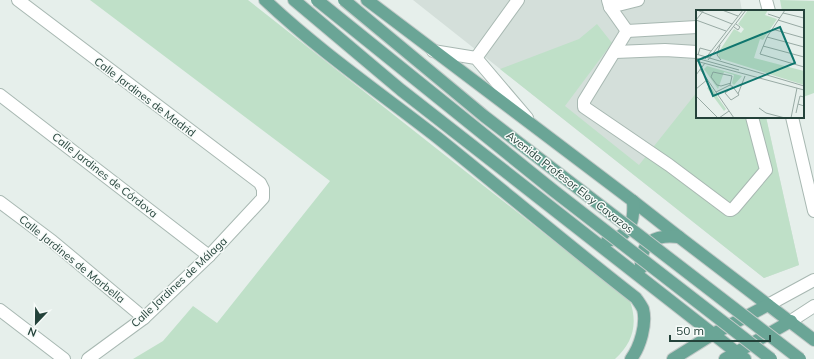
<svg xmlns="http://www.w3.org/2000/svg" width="814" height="359" viewBox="0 0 814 359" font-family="Mulish,sans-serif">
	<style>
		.built { fill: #d4dfda }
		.green { fill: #bfe0c8 }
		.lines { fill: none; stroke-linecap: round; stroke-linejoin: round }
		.minor-casing { stroke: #a8b8b2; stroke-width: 14 }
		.major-casing { stroke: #c2cac8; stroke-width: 14 }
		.minor { stroke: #fff; stroke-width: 12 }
		.major { stroke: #6aa596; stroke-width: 12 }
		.major-bridge-casing { stroke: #c2cac8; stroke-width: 14; stroke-linecap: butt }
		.major-bridge { stroke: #6aa596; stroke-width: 12 }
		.labels { text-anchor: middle; stroke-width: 3; stroke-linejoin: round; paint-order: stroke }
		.street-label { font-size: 11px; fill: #24423a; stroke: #f7fbf9 }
		.inset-road { fill: none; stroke: #98aaa4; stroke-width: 1 }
		.view { fill: #0f766e; fill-opacity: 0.15; stroke: #0f766e; stroke-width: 2 }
		.inset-edge { fill: none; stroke: #24423a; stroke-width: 2 }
	</style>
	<rect width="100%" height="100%" fill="#e6efeb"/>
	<polygon class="built" points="413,0 740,0 742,11 697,11 697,117 766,117 799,265 764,278"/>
	<g class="green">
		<path d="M90,0H248L630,301C638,324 633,343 615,359H133L163,341L193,306L217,323L330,181Z"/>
		<polygon points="780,0 814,1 814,93 803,97 803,11 782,11"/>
		<polygon points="597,24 612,43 565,106 639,165 697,92 697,117 766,117 799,265 764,278 500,69 579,39"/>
	</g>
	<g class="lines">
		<defs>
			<g id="minor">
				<polyline points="18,0 260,183 263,189 263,198 209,256 144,318 88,359"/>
				<polyline points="608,0 610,7 627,31"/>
				<polyline points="766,0 769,11"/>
				<polyline points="610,7 638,0"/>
				<polyline points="627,31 584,101 584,107 669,165 729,210 731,210 734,208 766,170 752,117"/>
				<polyline points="627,31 697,27"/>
				<polyline points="433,51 476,58 527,118"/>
				<polyline points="615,52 665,50 697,52"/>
				<polyline points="476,58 518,0"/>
				<polyline points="0,95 209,256"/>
				<polyline points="792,117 814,211"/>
				<polyline points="0,202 52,241 144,318"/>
				<polyline points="768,305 814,280"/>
				<polyline points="0,310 64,359"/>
				<polyline points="791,321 814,306"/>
			</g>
			<g id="major">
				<path d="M265,0C318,50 380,93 438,138C504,191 569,246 636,298C638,301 641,305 643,309C647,324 640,347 631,359"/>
				<polyline points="294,0 401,90 745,359"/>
				<polyline points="367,0 633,201 679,237 814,340"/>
				<path d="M607,241C611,240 616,239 619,237C633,229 634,215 633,201"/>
				<path d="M641,268C640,242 655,234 679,237"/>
				<polyline points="673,359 713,334 768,305"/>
				<polyline points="725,359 791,321"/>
			</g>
		</defs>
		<use href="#minor" class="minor-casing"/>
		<use href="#major" class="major-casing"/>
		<use href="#minor" class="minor"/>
		<use href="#major" class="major"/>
		<defs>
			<g id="major-bridge">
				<polyline points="317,0 554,191 771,359"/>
				<polyline points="344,0 484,116 800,359"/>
			</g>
		</defs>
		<use href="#major-bridge" class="major-bridge-casing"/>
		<use href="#major-bridge" class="major-bridge"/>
	</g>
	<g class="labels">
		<g class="street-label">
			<text transform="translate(145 97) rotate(37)" y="4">Calle Jardines de Madrid</text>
			<text transform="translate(105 175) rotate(38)" y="4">Calle Jardines de Córdova</text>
			<text transform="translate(570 182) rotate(38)" y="4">Avenida Profesor Eloy Cavazos</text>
			<text transform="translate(72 259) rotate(39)" y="4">Calle Jardines de Marbella</text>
			<text transform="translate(179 282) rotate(-43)" y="4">Calle Jardines de Málaga</text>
		</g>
	</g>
	<g transform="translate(696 10)">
		<rect width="108" height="108" fill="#e6efeb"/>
		<path d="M52,0H72L69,5L81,9L67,30L64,29L58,48L108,61V75L23,48L22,43L38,19L45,23L48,19L42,14ZM11,56L46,66L38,75L36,73L38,65L28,62L22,79L8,59ZM14,76L30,99L28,101L11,78Z" fill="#bfe0c8"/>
		<path class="inset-road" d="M1,0L36,14M26,0L42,6M89,0L71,27L64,44L108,57M87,3L108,8M72,4L84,8M0,10L30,21M0,10L8,0M82,10L108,18M38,17L42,20L44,17L40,14M76,19L108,28M71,27L108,37M24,35L21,45L25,50M67,36L108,47M0,44L108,76M2,45L4,38L15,41M0,48L43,60M9,49L47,0M12,50L50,0M0,51L108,80M4,59L38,108M0,65L9,53M34,75L36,66L17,62L15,67L21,75L25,76L35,73M34,75L37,77L43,85L35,90L29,83L37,77M0,79L12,69M20,82L34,75M42,84L49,66M0,86L22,108M102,94L104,86L108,87M63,98L70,103L89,108M100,103L102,94L108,96M23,108L33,101M95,108L101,78"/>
		<path class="view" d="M84,17L99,53L17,86L2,50Z"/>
		<rect width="108" height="108" class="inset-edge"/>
	</g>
	<g transform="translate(36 323) rotate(202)" stroke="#f7fbf9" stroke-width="3" paint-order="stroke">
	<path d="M0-3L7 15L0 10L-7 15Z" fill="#24423a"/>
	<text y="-6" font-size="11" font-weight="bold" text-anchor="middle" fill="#24423a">N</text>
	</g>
	<path d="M670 335v6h100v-6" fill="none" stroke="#24423a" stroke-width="2"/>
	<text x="676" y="335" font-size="12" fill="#24423a" stroke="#f7fbf9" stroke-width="3" paint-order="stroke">50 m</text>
</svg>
